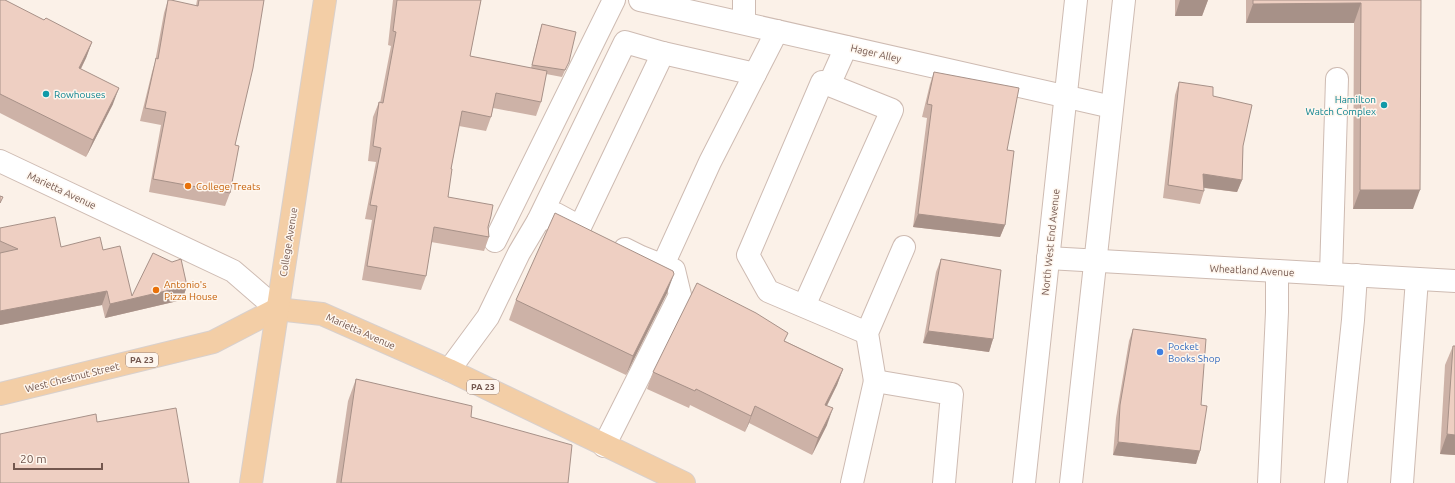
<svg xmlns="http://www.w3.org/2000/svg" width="1455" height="483" viewBox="0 0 1455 483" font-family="Ubuntu,sans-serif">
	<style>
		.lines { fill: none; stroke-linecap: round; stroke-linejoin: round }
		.minor-casing { stroke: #cebbb2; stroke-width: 24 }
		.major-casing { stroke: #d8d0cd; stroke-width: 24 }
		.minor { stroke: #fff; stroke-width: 22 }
		.major { stroke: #f3cea6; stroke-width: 22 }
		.wall { fill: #cdb2a7 }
		.shaded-wall { fill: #a79188 }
		.building { fill: #eecfc2; stroke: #a79188 }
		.culture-dot { fill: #0f9aa8; stroke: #fef6ee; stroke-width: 1.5 }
		.food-dot { fill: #e8710a; stroke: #fef6ee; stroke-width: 1.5 }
		.shop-dot { fill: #3f7fe0; stroke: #fef6ee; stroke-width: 1.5 }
		.labels { text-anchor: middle; stroke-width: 3; stroke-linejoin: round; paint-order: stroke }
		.shield { fill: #fef6ee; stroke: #9d877e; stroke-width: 1 }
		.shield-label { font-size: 9px; font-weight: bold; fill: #73574e }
		.street-label { font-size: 10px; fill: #73574e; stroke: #fef6ee }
		.culture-label { font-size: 10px; fill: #0d838f; stroke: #fef6ee; text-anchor: start }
		.food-label { font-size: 10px; fill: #c56008; stroke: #fef6ee; text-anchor: start }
		.shop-label { font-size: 10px; fill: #366cbe; stroke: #fef6ee; text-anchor: start }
	</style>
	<rect width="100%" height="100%" fill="#fbf1e8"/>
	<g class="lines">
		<defs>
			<g id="minor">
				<polyline points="640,0 1112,107"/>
				<polyline points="744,23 744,0"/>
				<polyline points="829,85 846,47"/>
				<polyline points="0,161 233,271 277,309"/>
				<polyline points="538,221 625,42 663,53"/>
				<polyline points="580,227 663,53 755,74"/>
				<polyline points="495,241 614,0"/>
				<polyline points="1048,258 1455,281"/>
				<polyline points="663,265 710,162 777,31"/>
				<polyline points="1331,274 1337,79"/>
				<polyline points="804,306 892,110 822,82 748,255 768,291 867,333"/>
				<polyline points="449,370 488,317 519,253 538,221 556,214 580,227"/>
				<polyline points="875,381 867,333 904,247"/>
				<polyline points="604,446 680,295 674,270 641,257 625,249"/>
				<polyline points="852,483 875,381 952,394 944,483"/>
				<polyline points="1024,483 1076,0"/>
				<polyline points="1071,483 1124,0"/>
				<polyline points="1269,483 1277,312 1277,271"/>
				<polyline points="1336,483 1353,320 1356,275"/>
				<polyline points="1402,483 1417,279"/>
			</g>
			<g id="major">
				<polyline points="277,309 322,314 449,370 684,483"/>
				<polyline points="0,394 213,342 277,309"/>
				<polyline points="251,483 325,0"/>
			</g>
		</defs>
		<use href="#minor" class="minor-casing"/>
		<use href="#major" class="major-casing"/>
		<use href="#minor" class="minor"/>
		<use href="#major" class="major"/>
	</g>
	<g class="wall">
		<polygon points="0,0 92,42 86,58 81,69 113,104 86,157 0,113"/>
		<polygon points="168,0 196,6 197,0 264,0 235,145 230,193 225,206 149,192 161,125 140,121 152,72 155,62 164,13"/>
		<polygon points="393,0 481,0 470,56 531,68 540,31 542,24 566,68 562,77 546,74 541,102 536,116 493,108 491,117 486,131 459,126 451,169 448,197 488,227 489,237 484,251 431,242 426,276 421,290 362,280 372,220 365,219 376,162 368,161 373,117 379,102 380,103 391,46 388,45"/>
		<polygon points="1175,0 1208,0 1202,16 1175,16"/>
		<polygon points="1246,0 1421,0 1413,209 1353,209 1354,23 1246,23"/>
		<polygon points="934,72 1007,150 1005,225 1000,237 913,227 927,118 922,117 930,84"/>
		<polygon points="1179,82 1213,96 1243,146 1242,180 1237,192 1204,188 1204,191 1200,204 1163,198 1175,95"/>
		<polygon points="0,228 61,247 103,250 132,296 187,286 182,300 105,318 102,305 0,325"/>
		<polygon points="941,259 993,339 989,352 923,343 936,272"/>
		<polygon points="667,293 626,375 509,320 516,300"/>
		<polygon points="1133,329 1201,405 1200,451 1196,464 1113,455 1116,418 1129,341"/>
		<polygon points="785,341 843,369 837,385 827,406 827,425 812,455 749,423 745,432 690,405 689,408 647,389 653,372"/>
		<polygon points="1453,346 1455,455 1440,454 1445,365"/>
		<polygon points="356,379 471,417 568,483 336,483 348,401"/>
	</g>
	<g class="shaded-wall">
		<polygon points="1180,0 1208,0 1202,16 1175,16"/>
		<polygon points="1361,3 1354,23 1246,23 1253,4"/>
		<polygon points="92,42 86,58 73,84 79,68"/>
		<polygon points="119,88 113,104 86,157 93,140"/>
		<polygon points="1203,174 1242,180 1237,192 1199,187"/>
		<polygon points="1360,190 1420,190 1413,209 1353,209"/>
		<polygon points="918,214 1005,225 1000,237 913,227"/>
		<polygon points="674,274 667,293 626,375 633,356"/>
		<polygon points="187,286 182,300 105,318 110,304"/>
		<polygon points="107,291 102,305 0,325 0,311"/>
		<polygon points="928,331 993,339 989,352 923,343"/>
		<polygon points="843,369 837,385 819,421 825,405"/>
		<polygon points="755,406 749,423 745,432 751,416"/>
		<polygon points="833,408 827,425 812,455 818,438"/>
		<polygon points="1447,434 1455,435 1455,455 1440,454"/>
		<polygon points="1118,442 1200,451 1196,464 1113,455"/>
	</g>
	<g class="building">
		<polygon points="0,0 5,0 44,20 46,18 92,42 79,68 119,88 93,140 0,94"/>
		<polygon points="168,0 171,0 198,6 199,0 264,0 253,68 235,145 239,146 230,193 153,179 166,112 145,108 156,58 158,59"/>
		<polygon points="397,0 481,0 470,56 547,71 541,102 496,93 491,117 462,111 451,169 452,169 448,197 493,205 491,216 488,227 489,237 434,227 426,276 367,266 377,206 370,205 381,148 373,146 379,102 383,103 396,32 393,31"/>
		<polygon points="1253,0 1421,0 1420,190 1360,190 1361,3 1253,4"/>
		<polygon points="542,24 576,32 569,62 565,70 532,65"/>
		<polygon points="934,72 1019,88 1007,150 1014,151 1005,225 918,214 932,105 927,104"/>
		<polygon points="1179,82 1213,87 1213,96 1252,105 1243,146 1242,180 1203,174 1204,191 1168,185"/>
		<polygon points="0,196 3,197 0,203"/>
		<polygon points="555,213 673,271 674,274 633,356 516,300"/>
		<polygon points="55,217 61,247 100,237 103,250 120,246 132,296 153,253 172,262 181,259 187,286 110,304 107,291 0,311 0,253 18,249 0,241 0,228"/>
		<polygon points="941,259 1001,270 993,339 928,331"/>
		<polygon points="697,283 756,313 788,333 784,341 843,369 825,405 833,408 818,438 755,406 751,416 696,389 695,391 653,372"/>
		<polygon points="1133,329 1206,339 1201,405 1207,406 1200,451 1118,442 1120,405"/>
		<polygon points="1453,346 1455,346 1455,435 1447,434"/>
		<polygon points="356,379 472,406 471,417 572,445 568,483 341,483"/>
		<polygon points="176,408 189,483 0,483 0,434 96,414 97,422"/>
	</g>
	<g class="culture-dot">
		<circle cx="46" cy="94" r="4"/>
		<circle cx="1384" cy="105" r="4"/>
	</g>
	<g class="food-dot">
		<circle cx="188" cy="186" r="4"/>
		<circle cx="156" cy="290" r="4"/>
	</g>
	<circle class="shop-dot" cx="1160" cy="352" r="4"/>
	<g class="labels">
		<g class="shield">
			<rect x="126" y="353" width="32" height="14" rx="3"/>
			<rect x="467" y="380" width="32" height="14" rx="3"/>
		</g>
		<g class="shield-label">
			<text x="142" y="363">PA 23</text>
			<text x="483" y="390">PA 23</text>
		</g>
		<g class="street-label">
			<text transform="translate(876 53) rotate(13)" y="4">Hager Alley</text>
			<text transform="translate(62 190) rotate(25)" y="4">Marietta Avenue</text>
			<text transform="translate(288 242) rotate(-81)" y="4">College Avenue</text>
			<text transform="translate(1050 242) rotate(-84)" y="4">North West End Avenue</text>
			<text transform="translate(1252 270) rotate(3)" y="4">Wheatland Avenue</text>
			<text transform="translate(361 331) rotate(24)" y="4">Marietta Avenue</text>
			<text transform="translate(72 377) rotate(-14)" y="4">West Chestnut Street</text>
		</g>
		<g class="culture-label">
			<text x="54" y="98">Rowhouses</text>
			<text x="1376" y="103" text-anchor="end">Hamilton<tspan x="1376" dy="12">Watch Complex</tspan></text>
		</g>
		<g class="food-label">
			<text x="196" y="190">College Treats</text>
			<text x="164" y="288">Antonio's<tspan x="164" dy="12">Pizza House</tspan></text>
		</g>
		<g class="shop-label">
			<text x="1168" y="350">Pocket<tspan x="1168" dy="12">Books Shop</tspan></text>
		</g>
	</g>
	<path d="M14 463v6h88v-6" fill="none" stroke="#73574e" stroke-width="2"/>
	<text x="20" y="463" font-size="12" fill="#73574e" stroke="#fef6ee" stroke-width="3" paint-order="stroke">20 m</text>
</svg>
